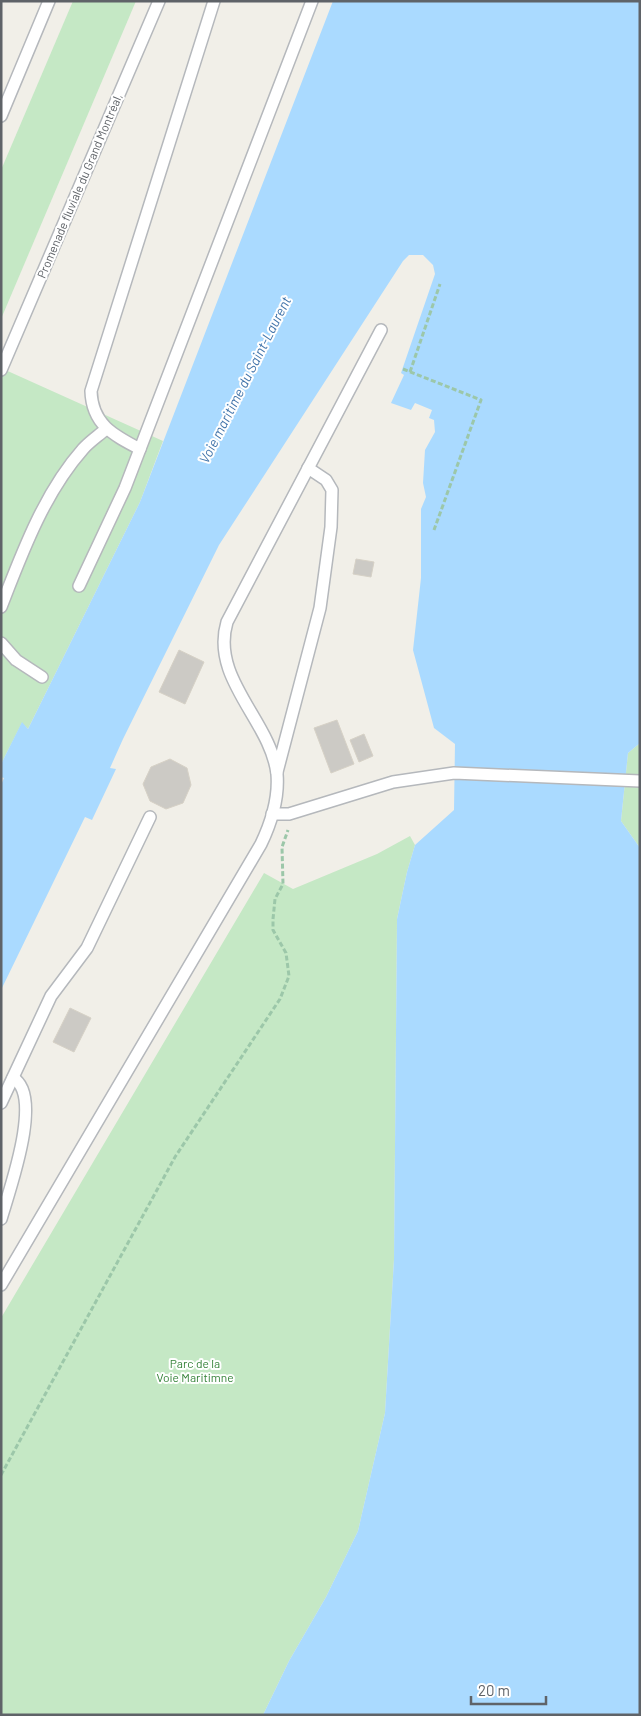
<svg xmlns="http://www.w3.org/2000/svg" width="641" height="1716" viewBox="0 0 641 1716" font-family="Barlow,sans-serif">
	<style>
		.green { fill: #c5e8c5 }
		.water { fill: #aadaff }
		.building { fill: #cccac5; stroke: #d6d1c6 }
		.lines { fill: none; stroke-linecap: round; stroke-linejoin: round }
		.service-casing { stroke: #b5b8bc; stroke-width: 14 }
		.path { stroke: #9cc7a9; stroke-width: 3; stroke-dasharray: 5 2.5; stroke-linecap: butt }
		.service { stroke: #fff; stroke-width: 11 }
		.labels { text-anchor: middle; stroke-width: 4; stroke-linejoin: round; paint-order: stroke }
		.street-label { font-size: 12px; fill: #5f6368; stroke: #fff }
		.park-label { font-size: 12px; fill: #348238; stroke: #fff }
		.water-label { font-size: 14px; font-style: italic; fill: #4174aa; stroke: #fff }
	</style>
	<rect width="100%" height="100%" fill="#f1efe8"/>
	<g class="green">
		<polygon points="73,1 136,1 1,319 1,170"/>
		<polygon points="1,368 163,441 140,502 28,729 22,723 1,764"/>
		<polygon points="640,743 640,848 621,821 628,753"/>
		<polygon points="410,836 415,845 407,872 397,919 394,1259 385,1413 358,1531 326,1597 289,1661 263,1715 1,1715 1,1318 264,873 293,889 377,854"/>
	</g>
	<polygon class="water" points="333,1 640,1 640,743 628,753 621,821 640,848 640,1715 263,1715 289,1661 326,1597 358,1531 385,1413 394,1259 397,919 407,872 415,845 454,810 455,744 434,728 413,650 421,578 421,509 426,497 423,483 425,450 435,432 434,420 429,418 432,410 415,403 411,410 391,403 404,375 401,373 435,274 433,265 423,255 409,255 403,261 219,545 123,739 110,768 116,769 92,820 85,817 1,990 1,785 4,778 1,777 1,764 22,722 28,729 140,502"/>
	<g class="building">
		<polygon points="356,559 374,562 371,577 353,574"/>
		<polygon points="179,650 204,662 185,704 159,692"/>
		<polygon points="337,720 354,764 331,773 314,728"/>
		<polygon points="364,734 373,756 359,762 350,740"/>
		<polygon points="170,759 187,768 191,785 183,803 166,809 150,801 143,784 151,767"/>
		<polygon points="70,1008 91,1018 74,1052 53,1042"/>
	</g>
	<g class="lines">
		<defs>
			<g id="service">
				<polyline points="1,116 49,1"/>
				<polyline points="1,370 159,1"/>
				<path d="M140,449C113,435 92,424 91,391L214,1"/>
				<polyline points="79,586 125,488 312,1"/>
				<path d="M1,607C22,553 44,493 83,449C89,442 98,436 106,429"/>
				<polyline points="1,643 16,660 42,677"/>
				<polyline points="277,772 320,608 331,527 332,490 326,480 308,468"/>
				<polyline points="272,814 289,814 393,782 454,773 640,781"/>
				<polyline points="1,1103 51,996 87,948 150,817"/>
				<path d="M1,1219C9,1191 44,1095 13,1078"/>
				<path d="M1,1285L261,844C271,823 279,798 277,774C271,721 210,679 227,622L381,330"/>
			</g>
		</defs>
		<use href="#service" class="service-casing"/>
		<g class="path">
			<polyline points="403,369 481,400 434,530"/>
			<polyline points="410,372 440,284"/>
			<polyline points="1,1475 175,1157 280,999 289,976 286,953 273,930 273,919 275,899 283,884 282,847 288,830"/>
		</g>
		<use href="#service" class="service"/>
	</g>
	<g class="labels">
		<g class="street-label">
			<text transform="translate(80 186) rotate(-67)" y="4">Promenade fluviale du Grand Montréal,</text>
		</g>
		<g class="park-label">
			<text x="195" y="1368">Parc de la<tspan x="195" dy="14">Voie Maritimne</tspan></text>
		</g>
		<g class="water-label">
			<text transform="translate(245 380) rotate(-63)" y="5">Voie maritime du Saint-Laurent</text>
		</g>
	</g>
	<rect width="641" height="1716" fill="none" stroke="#5f6368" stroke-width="5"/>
	<path d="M471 1696v8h75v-8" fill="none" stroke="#5f6368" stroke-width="2.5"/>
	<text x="478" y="1696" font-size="15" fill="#5f6368" stroke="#ffffff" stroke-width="4" paint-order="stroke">20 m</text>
</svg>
